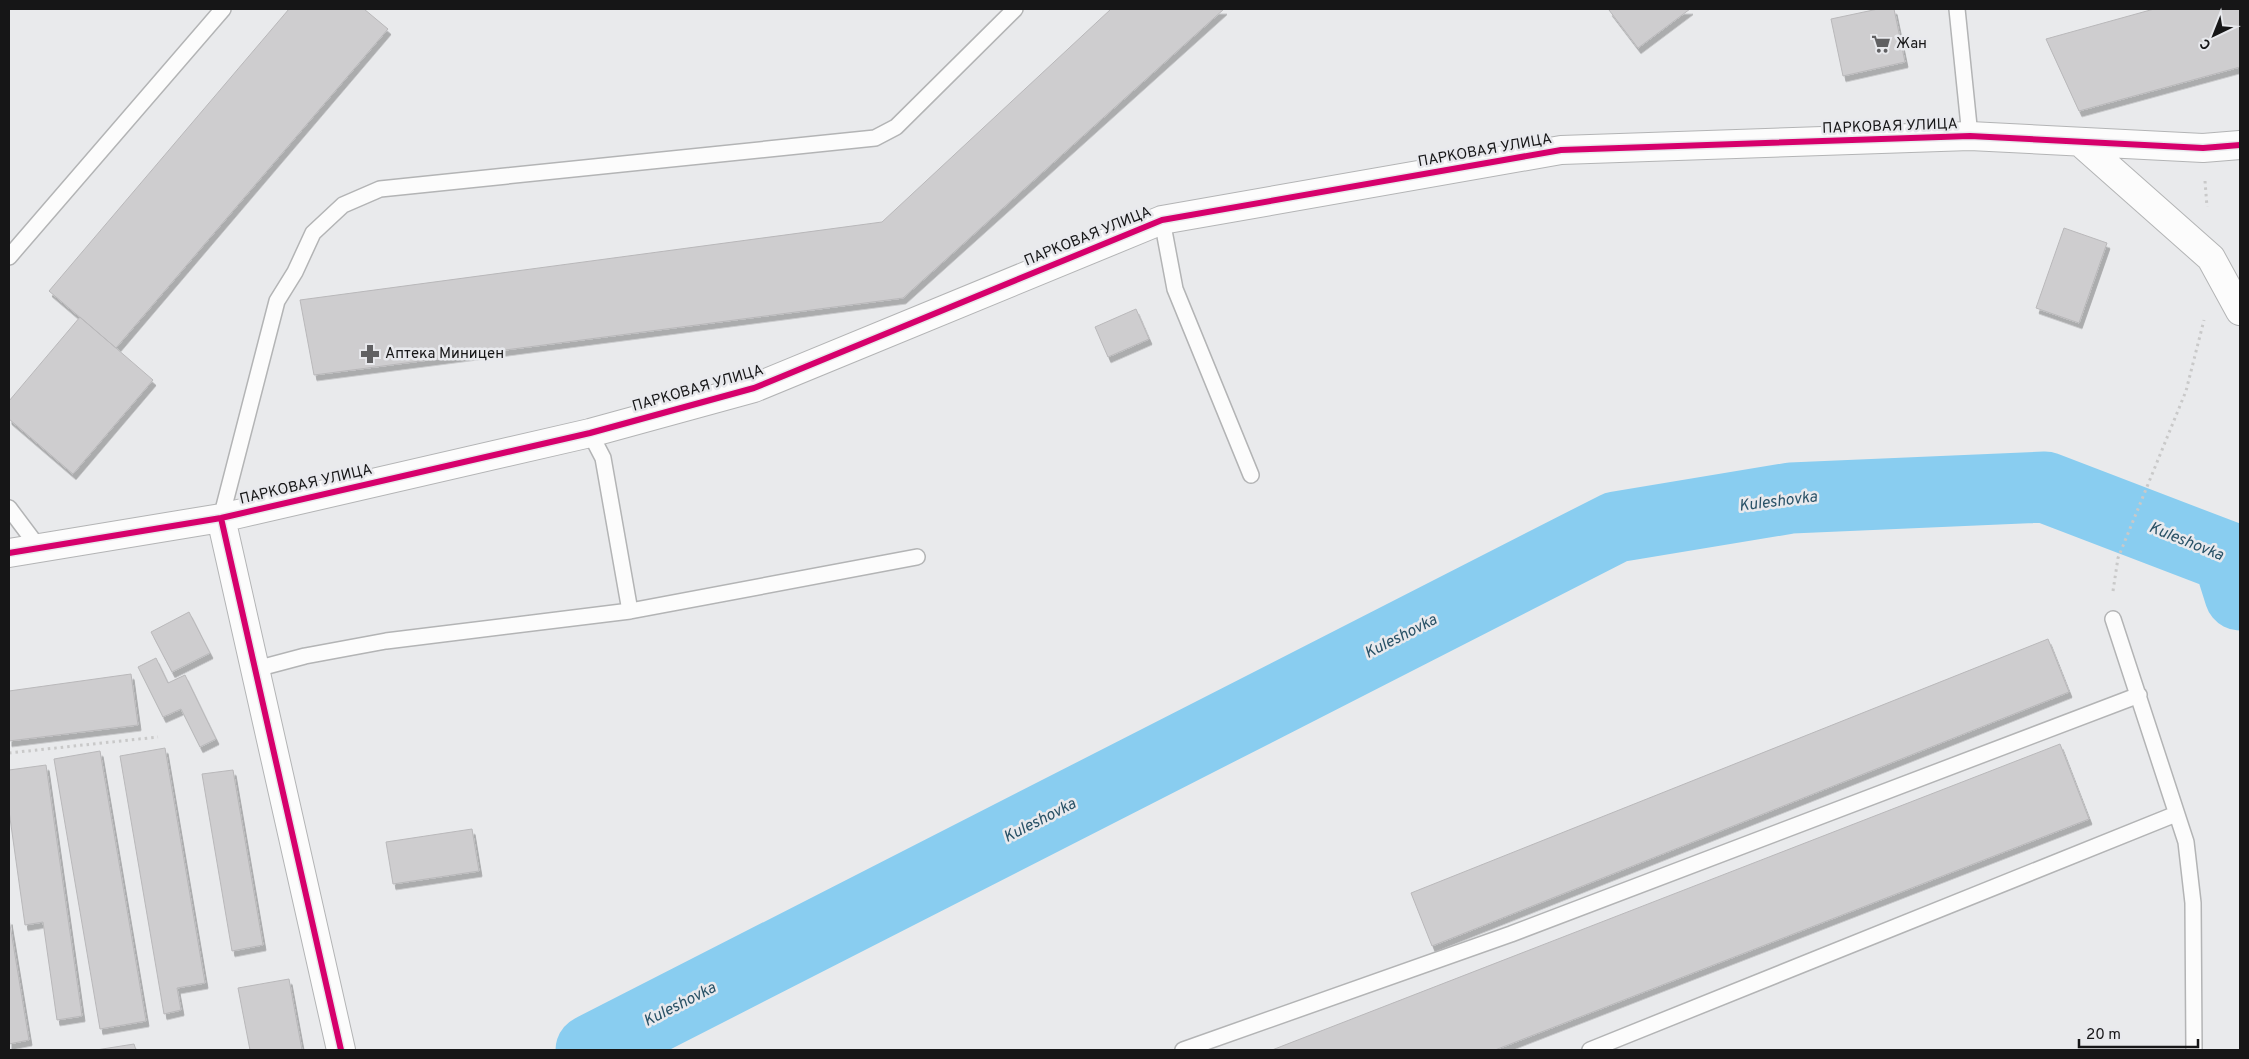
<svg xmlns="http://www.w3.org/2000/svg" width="2249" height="1059" font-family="Overpass,sans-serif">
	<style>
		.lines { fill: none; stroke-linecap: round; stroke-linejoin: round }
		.river { stroke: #89cdf0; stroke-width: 71 }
		.building { fill: #cecdcf; stroke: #b9b8ba; filter: url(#shadow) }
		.lane-casing { stroke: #b3b4b5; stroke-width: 18 }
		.street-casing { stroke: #b3b4b5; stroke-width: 30 }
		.path { stroke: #c9c9c9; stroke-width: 3; stroke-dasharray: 2.5 4; stroke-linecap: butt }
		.lane { stroke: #fcfcfc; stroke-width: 15 }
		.street { stroke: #fcfcfc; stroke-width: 28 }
		.cycleway-casing { stroke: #e8e9ed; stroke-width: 9 }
		.cycleway { stroke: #d6006c; stroke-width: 6 }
		.labels { text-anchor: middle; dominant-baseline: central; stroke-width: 5; stroke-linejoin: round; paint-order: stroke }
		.poi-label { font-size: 15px; fill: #161617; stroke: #e8e9ed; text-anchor: start }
		.street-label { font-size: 15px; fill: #161617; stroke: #e8e9ed }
		.water-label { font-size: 16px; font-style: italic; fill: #285166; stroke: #e8e9ed }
	</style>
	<defs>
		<filter id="shadow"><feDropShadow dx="3" dy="5.5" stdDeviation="0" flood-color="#0004"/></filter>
	</defs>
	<rect width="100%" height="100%" fill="#e9eaec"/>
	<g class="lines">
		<path class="river" d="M 591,1050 L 1616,527 L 1791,498 L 2045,487 L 2228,557 L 2240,595"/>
	</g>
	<path class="building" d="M 289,9 L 364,9 L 388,29 L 116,348 L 49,291 Z
		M 1111,9 L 1224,9 L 903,298 L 314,375 L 300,300 L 882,222 Z
		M 1611,9 L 1690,9 L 1638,48 L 1609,10 Z
		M 1878,9 L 1894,9 L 1905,62 L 1843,76 L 1831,19 Z
		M 2154,9 L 2240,9 L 2240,67 L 2079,111 L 2046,39 Z
		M 2064,228 L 2107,243 L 2079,323 L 2036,308 Z
		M 1136,309 L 1149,339 L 1108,357 L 1095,327 Z
		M 80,317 L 153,380 L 73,474 L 9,419 L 9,401 Z
		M 189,612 L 210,653 L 172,672 L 151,632 Z
		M 2048,639 L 2069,692 L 1432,946 L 1411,893 Z
		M 156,658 L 168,683 L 185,675 L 216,739 L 200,747 L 181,709 L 163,717 L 138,667 Z
		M 131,674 L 138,725 L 9,741 L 9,691 Z
		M 2060,744 L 2089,819 L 1495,1050 L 1272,1050 Z
		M 165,748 L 205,983 L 177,988 L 181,1010 L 164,1014 L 120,756 Z
		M 100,751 L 146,1021 L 100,1029 L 54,759 Z
		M 46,765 L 82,1016 L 57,1020 L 43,922 L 25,925 L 9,811 L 9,770 Z
		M 233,770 L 263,945 L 232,951 L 202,774 Z
		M 472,829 L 479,871 L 393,884 L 386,842 Z
		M 9,919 L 29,1040 L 9,1044 Z
		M 289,979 L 302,1050 L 250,1050 L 238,988 Z
		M 134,1044 L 136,1050 L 96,1050 Z"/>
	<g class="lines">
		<g class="lane-casing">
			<path id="lane" d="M 1957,9 L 1970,136
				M 1162,220 L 1175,289 L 1251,475
				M 9,257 L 223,9
				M 590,433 L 603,458 L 630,611
				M 9,508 L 39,548
				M 221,518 L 277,301 L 295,272 L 313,233 L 343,205 L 380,189 L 875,138 L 896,127 L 1015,9
				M 2113,619 L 2186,842 L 2193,903 L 2194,1050
				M 256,669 L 305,656 L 386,641 L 630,611 L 917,557
				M 1183,1050 L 1511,934 L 2139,695
				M 1590,1050 L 2176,814"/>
		</g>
		<g class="street-casing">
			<path id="street" d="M 2080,142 L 2211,258 L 2240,311
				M 221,518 L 341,1050
				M 9,553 L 221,518 L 590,433 L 754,388 L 1162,220 L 1561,150 L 1970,136 L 2203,148 L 2240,145"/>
		</g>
		<path class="path" d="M 2205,181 L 2207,207
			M 2113,591 L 2118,558 L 2186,391 L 2204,320
			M 9,753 L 158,737"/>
		<use href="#lane" class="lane"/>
		<use href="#street" class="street"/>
		<g class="cycleway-casing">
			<path id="cycleway" d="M 221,518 L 341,1050
				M 9,553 L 221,518 L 590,433 L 754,388 L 1162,220 L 1561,150 L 1970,136 L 2203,148 L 2240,145"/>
		</g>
		<use href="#cycleway" class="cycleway"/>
	</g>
	<defs>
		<g id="supermarket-bare" transform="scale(1.5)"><path d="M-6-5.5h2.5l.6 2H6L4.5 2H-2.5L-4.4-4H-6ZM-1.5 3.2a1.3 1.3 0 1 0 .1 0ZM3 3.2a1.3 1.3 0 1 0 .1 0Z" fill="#606062" stroke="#e8e9ed" stroke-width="2.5" paint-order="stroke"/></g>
		<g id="pharmacy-bare" transform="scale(1.5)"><path d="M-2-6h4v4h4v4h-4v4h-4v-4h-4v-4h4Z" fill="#606062" stroke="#e8e9ed" stroke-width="2.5" paint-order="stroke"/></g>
	</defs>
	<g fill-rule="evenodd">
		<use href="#supermarket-bare" x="1881" y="44"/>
		<use href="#pharmacy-bare" x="370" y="354"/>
	</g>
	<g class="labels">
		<g class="poi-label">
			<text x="1896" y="44">Жан</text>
			<text x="385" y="354">Аптека Миницен</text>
		</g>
		<g class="street-label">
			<text transform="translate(1890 127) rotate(-2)">ПАРКОВАЯ УЛИЦА</text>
			<text transform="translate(1485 151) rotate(-10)">ПАРКОВАЯ УЛИЦА</text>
			<text transform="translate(1088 237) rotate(-22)">ПАРКОВАЯ УЛИЦА</text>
			<text transform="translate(698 389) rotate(-16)">ПАРКОВАЯ УЛИЦА</text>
			<text transform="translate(306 485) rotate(-13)">ПАРКОВАЯ УЛИЦА</text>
		</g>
		<g class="water-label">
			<text transform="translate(1778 502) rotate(-7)">Kuleshovka</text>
			<text transform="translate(2186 542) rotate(22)">Kuleshovka</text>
			<text transform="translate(1401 637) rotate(-27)">Kuleshovka</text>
			<text transform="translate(1040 821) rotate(-27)">Kuleshovka</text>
			<text transform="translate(680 1005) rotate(-27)">Kuleshovka</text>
		</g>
	</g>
	<rect width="2249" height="1059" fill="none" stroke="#161617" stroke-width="20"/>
	<g transform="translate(2214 35) rotate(223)" stroke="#e8e9ed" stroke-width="4" paint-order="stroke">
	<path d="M0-4L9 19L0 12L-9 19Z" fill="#161617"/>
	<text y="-8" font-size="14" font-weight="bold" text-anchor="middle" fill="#161617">С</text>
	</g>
	<path d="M2079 1039v8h119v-8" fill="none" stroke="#161617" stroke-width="2.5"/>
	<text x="2086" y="1039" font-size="15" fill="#161617" stroke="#e8e9ed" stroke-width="4" paint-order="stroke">20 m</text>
</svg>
